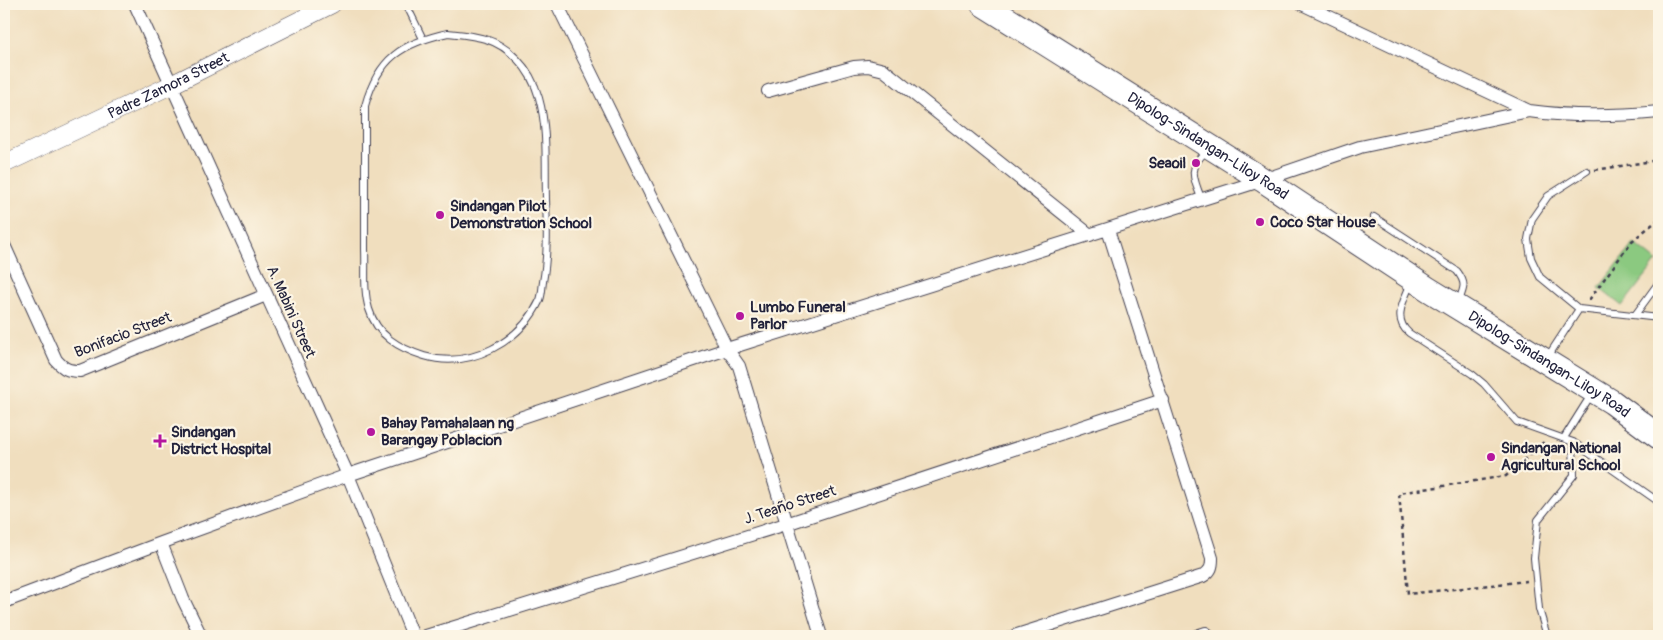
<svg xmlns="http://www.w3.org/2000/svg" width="1663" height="640" font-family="Pangolin,sans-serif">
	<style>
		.green { fill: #8bc980; stroke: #56765e }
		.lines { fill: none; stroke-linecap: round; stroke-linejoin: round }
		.lane-casing { stroke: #413e4f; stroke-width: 8 }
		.street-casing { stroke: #413e4f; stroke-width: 14 }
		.secondary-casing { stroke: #413e4f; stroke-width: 19 }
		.highway-casing { stroke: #413e4f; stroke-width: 26 }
		.path { stroke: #413e4f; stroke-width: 2.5; stroke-dasharray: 4 4; stroke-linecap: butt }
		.lane { stroke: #fff; stroke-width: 6 }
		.street { stroke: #fff; stroke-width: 12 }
		.secondary { stroke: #fff; stroke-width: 18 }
		.highway { stroke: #fff; stroke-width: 24 }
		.poi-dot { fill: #b5179e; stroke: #fcf5e5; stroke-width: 2 }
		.labels { text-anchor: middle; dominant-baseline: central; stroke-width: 4.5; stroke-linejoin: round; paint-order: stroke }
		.street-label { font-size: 15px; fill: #22223b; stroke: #fcf5e5 }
		.poi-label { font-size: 15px; font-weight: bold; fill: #22223b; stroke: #fcf5e5; text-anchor: start }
	</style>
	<rect width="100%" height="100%" fill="#fcf5e5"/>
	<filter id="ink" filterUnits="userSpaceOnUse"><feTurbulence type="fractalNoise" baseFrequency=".02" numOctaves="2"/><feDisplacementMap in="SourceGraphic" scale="10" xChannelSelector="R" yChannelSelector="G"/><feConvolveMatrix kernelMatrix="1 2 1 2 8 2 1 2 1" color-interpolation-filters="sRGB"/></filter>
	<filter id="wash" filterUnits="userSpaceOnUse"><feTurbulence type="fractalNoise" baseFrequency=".0096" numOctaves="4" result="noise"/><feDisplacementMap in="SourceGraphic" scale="20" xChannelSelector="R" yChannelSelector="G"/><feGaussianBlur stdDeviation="1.12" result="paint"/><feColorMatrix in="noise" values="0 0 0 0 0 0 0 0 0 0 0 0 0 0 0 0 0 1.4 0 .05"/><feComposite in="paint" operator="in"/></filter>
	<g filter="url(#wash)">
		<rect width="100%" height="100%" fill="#f0debe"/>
		<path class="green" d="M 1634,243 L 1657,261 L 1622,306 L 1599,288 Z"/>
	</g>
	<g filter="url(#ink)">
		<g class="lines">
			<g class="lane-casing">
				<path id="lane" d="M 406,4 L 423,39
					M 448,33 C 476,36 496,37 517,59 C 527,69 535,84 539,98 C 548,130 545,166 546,199 C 547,227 548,254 543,282 C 542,288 542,295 540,300 C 520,342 470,370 424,356 C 399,348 377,336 369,309 C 363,290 366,269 365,249 C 365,201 365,154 365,106 C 378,58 402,43 448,33 Z
					M 1587,171 L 1548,196 L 1532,219 L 1528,239 L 1531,258 L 1540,277 L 1579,309 L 1659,318
					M 1202,200 C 1193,178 1187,166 1208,150
					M 1374,217 L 1457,271 C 1467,284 1464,288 1458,303
					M 1411,283 C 1404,300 1392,319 1409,333 L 1472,374 L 1484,384 L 1517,422 L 1573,442 L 1659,502
					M 1635,315 L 1659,282
					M 1547,358 L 1579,309
					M 1564,438 L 1591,395
					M 1547,636 L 1539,609 L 1534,558 L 1538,520 L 1574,475 L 1573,442"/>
			</g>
			<g class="street-casing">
				<path id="street" d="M 135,4 L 348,475 L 413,636
					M 557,4 L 727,349 L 739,366 L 821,636
					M 1302,4 L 1529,111 C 1571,117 1616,116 1659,112
					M 768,91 L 854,67 L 868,66 L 884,70 L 1090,235
					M 4,245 L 56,360 C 64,369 68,371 80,371 L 266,295
					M 161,543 L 183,599 L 201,636
					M 4,602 L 161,543 L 348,475 L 727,349 L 1263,180 L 1360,147 L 1529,111
					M 426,636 L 786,524 L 1163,400
					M 1014,636 L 1203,576 C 1211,571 1212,567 1212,558 L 1108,230
					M 1197,636 L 1206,633"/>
			</g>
			<g class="secondary-casing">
				<g id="secondary">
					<path id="s1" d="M 4,164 L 171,85 L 332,4"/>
				</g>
			</g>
			<g class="highway-casing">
				<g id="highway">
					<path id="s2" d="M 983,4 L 1263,180 L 1428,289 L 1612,402 L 1659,437"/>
				</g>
			</g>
			<path class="path" d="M 1595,170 L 1659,160
				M 1589,300 L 1632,241 L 1659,219
				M 1527,581 L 1408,594 L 1399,493 L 1506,476 L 1545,441"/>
			<use href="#lane" class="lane"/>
			<use href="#street" class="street"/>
			<use href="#secondary" class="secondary"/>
			<use href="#highway" class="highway"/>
		</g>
	</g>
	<g class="poi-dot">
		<circle cx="1196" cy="163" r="5"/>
		<circle cx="440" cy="215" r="5"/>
		<circle cx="1260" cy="222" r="5"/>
		<circle cx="740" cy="316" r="5"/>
		<circle cx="371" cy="432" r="5"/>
		<path d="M157.5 433.5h5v5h5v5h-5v5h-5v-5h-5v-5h5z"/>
		<circle cx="1491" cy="457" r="5"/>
	</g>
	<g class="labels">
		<g class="street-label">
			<text stroke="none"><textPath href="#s1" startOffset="182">Padre Zamora Street</textPath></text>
			<text stroke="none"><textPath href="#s2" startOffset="266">Dipolog-Sindangan-Liloy Road</textPath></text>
			<text transform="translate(291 312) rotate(66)">A. Mabini Street</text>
			<text transform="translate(123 335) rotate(-21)">Bonifacio Street</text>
			<text stroke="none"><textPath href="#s2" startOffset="671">Dipolog-Sindangan-Liloy Road</textPath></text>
			<text transform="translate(790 505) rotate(-18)">J. Teaño Street</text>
		</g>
		<g class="poi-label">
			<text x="1186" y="163" text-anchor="end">Seaoil</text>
			<text x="450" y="206">Sindangan Pilot<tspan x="450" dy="17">Demonstration School</tspan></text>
			<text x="1270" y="222">Coco Star House</text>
			<text x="750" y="307">Lumbo Funeral<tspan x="750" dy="17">Parlor</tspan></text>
			<text x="381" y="423">Bahay Pamahalaan ng<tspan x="381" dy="17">Barangay Poblacion</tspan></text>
			<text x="171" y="432">Sindangan<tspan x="171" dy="17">District Hospital</tspan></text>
			<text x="1501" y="448">Sindangan National<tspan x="1501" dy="17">Agricultural School</tspan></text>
		</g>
	</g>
	<rect width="1663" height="640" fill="none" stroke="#fcf5e5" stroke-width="20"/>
</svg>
